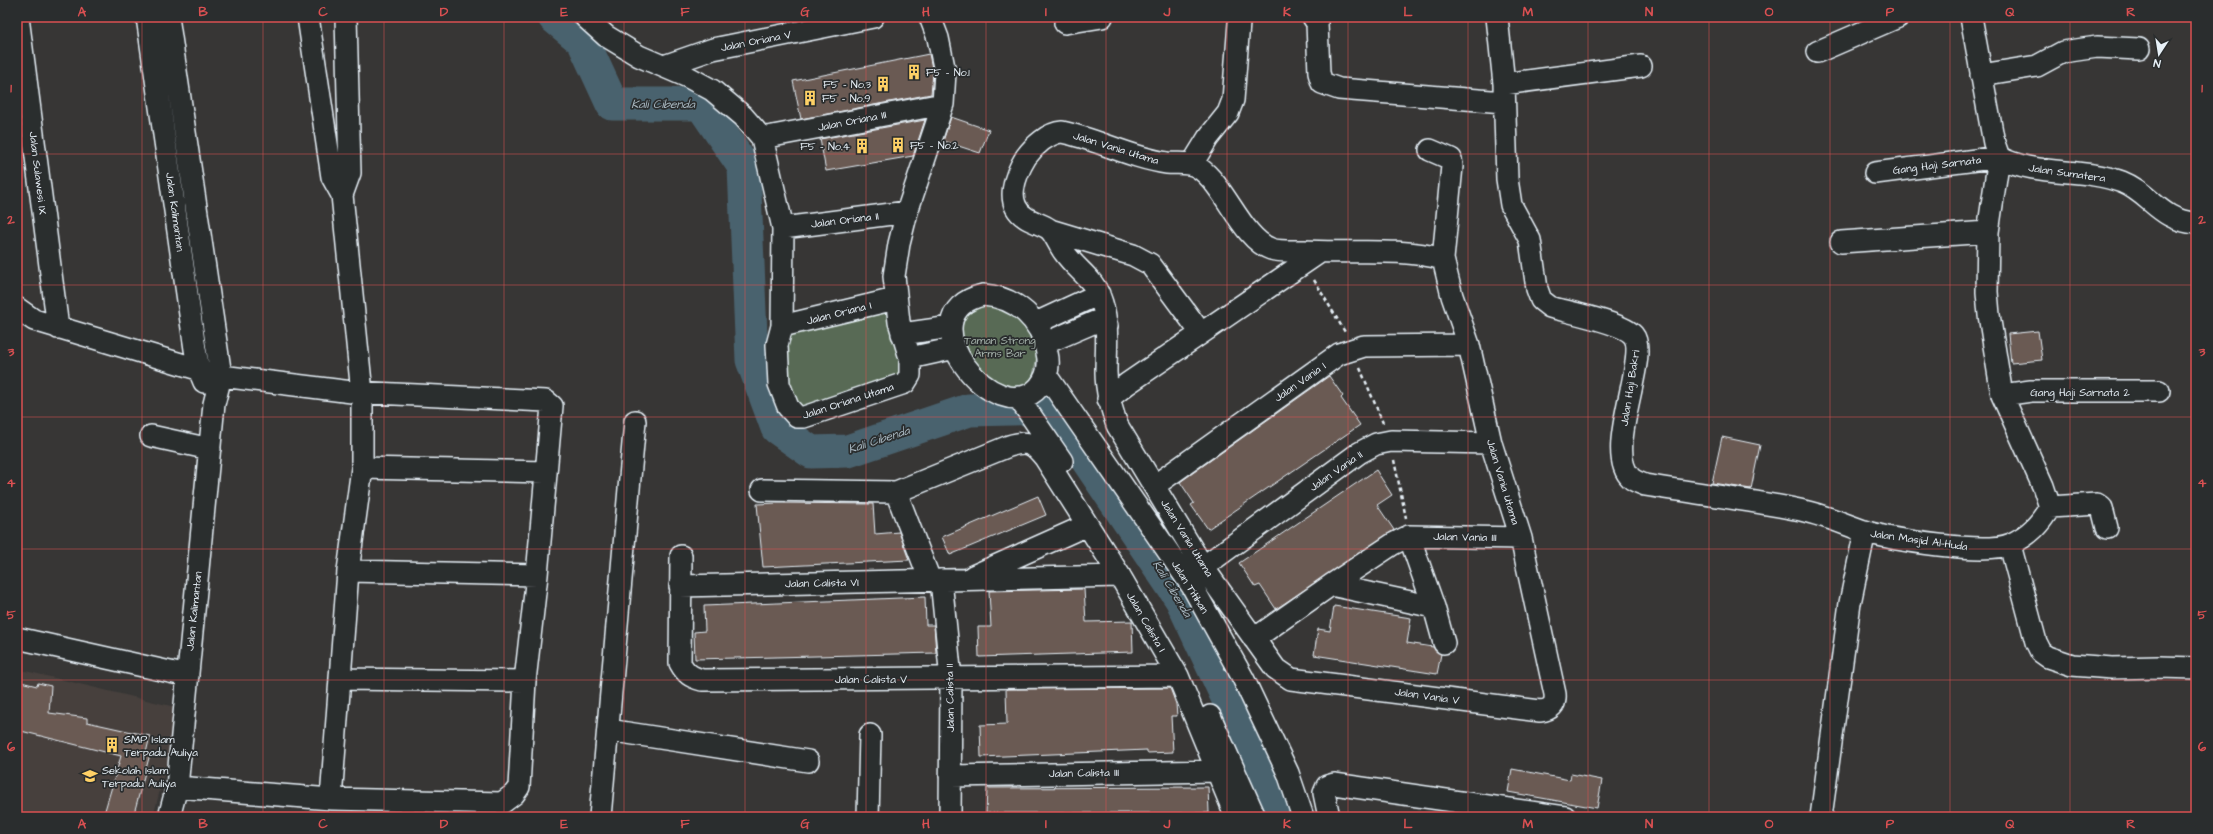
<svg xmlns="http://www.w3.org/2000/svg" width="2213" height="834" font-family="'Architects Daughter',sans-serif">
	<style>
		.built { fill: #47413e }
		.green { fill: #596b54; stroke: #a0aea6 }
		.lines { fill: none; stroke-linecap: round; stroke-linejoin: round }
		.river { stroke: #4a626e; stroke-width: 33 }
		.building { fill: #6b5a53; stroke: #e8f1f8 }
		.minor-casing { stroke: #e8f1f8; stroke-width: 24 }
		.path { stroke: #e8f1f8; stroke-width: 2.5; stroke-dasharray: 4 3; stroke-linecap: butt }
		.minor { stroke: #2a2d2e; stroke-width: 21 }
		.grid { fill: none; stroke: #da5052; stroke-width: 1; stroke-opacity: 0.55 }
		.labels { text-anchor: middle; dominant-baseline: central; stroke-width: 3.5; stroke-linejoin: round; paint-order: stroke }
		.street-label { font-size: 11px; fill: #e8f1f8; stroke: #2a2d2e }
		.poi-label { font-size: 11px; fill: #e8f1f8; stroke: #2a2d2e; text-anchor: start }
		.park-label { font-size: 11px; fill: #a8b5ae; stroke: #2a2d2e }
		.water-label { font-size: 12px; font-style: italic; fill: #a9b8c1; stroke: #2a2d2e }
		.neatline { fill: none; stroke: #da5052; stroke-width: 1.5 }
		.grid-label { font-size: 13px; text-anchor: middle; font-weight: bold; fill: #da5052 }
	</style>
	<rect width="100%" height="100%" fill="#373635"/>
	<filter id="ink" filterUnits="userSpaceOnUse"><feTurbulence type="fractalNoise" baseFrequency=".025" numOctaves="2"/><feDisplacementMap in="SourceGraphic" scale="8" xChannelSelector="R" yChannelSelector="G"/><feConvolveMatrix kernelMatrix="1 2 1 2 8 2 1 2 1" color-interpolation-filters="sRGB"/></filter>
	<g filter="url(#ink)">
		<path class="built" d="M 17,669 L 175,707 L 174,736 L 153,817 L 17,817 Z"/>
		<path class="green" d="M 995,296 L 1042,333 L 1029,394 L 1000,394 L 955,348 L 964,302 Z
			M 893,303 L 906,373 L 798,414 L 782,383 L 785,329 Z"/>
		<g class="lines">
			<path class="river" d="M 554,17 L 583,41 L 612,104 L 701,104 L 744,167 L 752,360 L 777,428 L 811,452 L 848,451 L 969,410 L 1052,408 L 1181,599 L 1283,817"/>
		</g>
		<path class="building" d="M 929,54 L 933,73 L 931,94 L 801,119 L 793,81 Z
			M 951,117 L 989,130 L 980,153 L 943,141 Z
			M 925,120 L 913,156 L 826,171 L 820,139 Z
			M 2038,331 L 2042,360 L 2011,363 L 2008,334 Z
			M 1329,376 L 1343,396 L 1341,398 L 1360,425 L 1208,529 L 1191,505 L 1194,503 L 1180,482 Z
			M 1722,437 L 1760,445 L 1751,489 L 1712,483 Z
			M 1376,470 L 1392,495 L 1377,505 L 1394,530 L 1276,609 L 1260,585 L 1255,587 L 1239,563 Z
			M 1038,496 L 1046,515 L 950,555 L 942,537 Z
			M 777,503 L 873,504 L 875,534 L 899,532 L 909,560 L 763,567 L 757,504 Z
			M 1084,589 L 1086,622 L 1132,621 L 1133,652 L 979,657 L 978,627 L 991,627 L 989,591 Z
			M 925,597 L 926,625 L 934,625 L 936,653 L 695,659 L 694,632 L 705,631 L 704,606 Z
			M 1334,606 L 1411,618 L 1407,643 L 1433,647 L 1441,654 L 1437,674 L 1314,655 L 1318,629 L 1330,631 Z
			M 17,681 L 37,686 L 38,683 L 51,686 L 49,713 L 87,718 L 87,722 L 150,736 L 146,753 L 150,754 L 133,817 L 103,817 L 121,756 L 17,730 Z
			M 1170,688 L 1176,704 L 1177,716 L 1171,716 L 1173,752 L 1147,753 L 1147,750 L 981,757 L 980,725 L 1007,724 L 1006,689 Z
			M 1512,769 L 1570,780 L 1571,774 L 1602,780 L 1597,808 L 1508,792 Z
			M 1208,787 L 1209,813 L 986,813 L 987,788 Z"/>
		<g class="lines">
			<g class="minor-casing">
				<path id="minor" d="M 18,17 L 58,328
					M 147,17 L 195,349 L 199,370 L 204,382
					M 168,17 L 221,376 L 214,404 L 177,787 L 169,817
					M 308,17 L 332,177 L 342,195
					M 585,17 L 606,36 L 639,56 L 688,77 L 712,90 L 743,116 L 762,138 L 783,228 L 782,326 L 777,345 L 779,384 L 788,407 L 797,417 L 804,417 L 905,383 L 910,375 L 910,358 L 899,322 L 894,276 L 899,244 L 907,212 L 943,104 L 945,72 L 938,38 L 930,17
					M 1313,17 L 1317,23 L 1319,73 L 1322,83 L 1339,89 L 1504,102
					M 1497,17 L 1504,84 L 1507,179 L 1511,205 L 1530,240 L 1537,289 L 1541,300 L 1550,307 C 1568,312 1623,323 1633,335 C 1651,356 1602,451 1631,478 C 1634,481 1640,483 1645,485 C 1694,493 1745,499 1795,509 C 1819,513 1841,523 1864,531 C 1892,540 1986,555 2011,544 C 2030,535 2040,524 2050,507 L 2043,486 L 2002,395 L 1989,315 L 1987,292 L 1988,232 L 1999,157 L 1875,173
					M 1971,17 L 1994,143 L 1999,157 C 2037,177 2082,167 2122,182 C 2150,193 2160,221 2196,223
					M 1065,23 L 1102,17
					M 1817,52 L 1898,17
					M 664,66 L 713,49 L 873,17
					M 1981,75 L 2037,66 L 2063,52 L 2097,47 L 2139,49
					M 1504,84 L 1641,66
					M 1062,132 C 1097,139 1131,158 1167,163 C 1177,164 1190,161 1199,168 C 1225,185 1242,239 1271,249 C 1280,252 1294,251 1304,251 C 1350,254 1398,247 1443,259 L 1452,296 L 1469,345 L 1491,443 L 1521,538 L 1555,694 C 1556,705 1551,710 1540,711 L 1291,679 L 1275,668 L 1203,567 L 1117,425 C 1111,407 1106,391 1106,372 C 1106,348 1109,326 1102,303 C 1094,277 1078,272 1064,252 C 1059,246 1055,234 1049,229 C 1042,224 1032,222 1025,217 C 1004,203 1015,175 1026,157 C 1034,146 1048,133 1062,132 Z
					M 762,138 L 943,104
					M 1430,150 L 1451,159 L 1452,166 L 1443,259
					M 1192,164 L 1208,138 L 1228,113 L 1233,100 L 1239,23
					M 783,228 L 907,212
					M 1050,230 L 1133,255 L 1150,264 L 1201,333
					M 1841,242 L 1988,232
					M 983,295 C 1016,297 1042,320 1047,353 C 1050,365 1047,377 1039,387 C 998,434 901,314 983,295 Z
					M 17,308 L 34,320 L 221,376 L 352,392 L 546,401 L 552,406 L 537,575 L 525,681 L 519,787 L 514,794 L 502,803 L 331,799 L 177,787
					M 1036,323 L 1099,294
					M 782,326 L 895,299
					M 902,334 L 951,327
					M 1046,343 L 1095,322 L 1107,326
					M 910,358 L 955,348
					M 1046,375 L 1192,586 L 1243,678 L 1288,773 L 1303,817
					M 2002,395 L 2031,391 L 2159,391
					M 1018,397 L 1062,461
					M 1108,399 L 1127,384 L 1320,252
					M 151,436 L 210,449
					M 362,468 L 545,472
					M 1154,486 L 1339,354 L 1364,346 L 1469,345
					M 762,490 L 896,492 L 1009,446 C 1028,440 1033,443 1045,458 L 1120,576 L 1178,676 L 1236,817
					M 896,492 L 930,580
					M 2050,507 L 2097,504 L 2102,508 L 2107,528
					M 1409,536 L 1434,607 L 1444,643
					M 2010,545 L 2036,642 L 2041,652 L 2048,657 L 2072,665 L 2112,668 L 2159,667 L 2196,668
					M 681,556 L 680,663 C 686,674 691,677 702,680 L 1178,676
					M 1203,567 L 1359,453 L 1376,444 L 1391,441 L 1491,443
					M 348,571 L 537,575
					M 973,576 L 1087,525
					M 941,580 L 951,679 L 950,817
					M 1331,585 L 1434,607
					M 680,586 L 1120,576
					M 17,638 L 188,676
					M 1254,639 L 1331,585 L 1393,544 L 1409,536 L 1521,538
					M 340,679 L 525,681
					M 1210,716 L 1255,817
					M 608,730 L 808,761
					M 950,776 L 1218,771
					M 331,799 L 348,571 L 362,468 L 362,393 L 342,195 L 350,173 L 346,17
					M 600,817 L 635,421
					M 868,817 L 870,735
					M 1329,817 L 1324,793 L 1327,786 L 1334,784 L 1565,817
					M 1821,817 L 1850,603 L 1865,531"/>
			</g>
			<path class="path" d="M 1314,280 L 1345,332
				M 1360,368 L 1383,423
				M 1394,460 L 1406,518"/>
			<use href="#minor" class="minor"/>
		</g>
	</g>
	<path class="grid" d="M 142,17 L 142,817M 263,17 L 263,817M 384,17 L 384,817M 504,17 L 504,817M 624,17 L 624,817M 745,17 L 745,817M 866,17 L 866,817M 986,17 L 986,817M 1106,17 L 1106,817M 1227,17 L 1227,817M 1348,17 L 1348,817M 1468,17 L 1468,817M 1588,17 L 1588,817M 1709,17 L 1709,817M 1830,17 L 1830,817M 1950,17 L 1950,817M 2070,17 L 2070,817M 17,154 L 2196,154M 17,285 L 2196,285M 17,417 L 2196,417M 17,549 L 2196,549M 17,680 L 2196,680"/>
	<defs>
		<g id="building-bare" transform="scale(1.2)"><path d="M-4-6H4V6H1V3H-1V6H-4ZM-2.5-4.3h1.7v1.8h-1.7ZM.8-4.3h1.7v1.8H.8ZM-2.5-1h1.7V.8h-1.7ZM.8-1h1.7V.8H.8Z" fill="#ffd166" stroke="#2a2d2e" stroke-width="2.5" paint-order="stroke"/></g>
		<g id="school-bare" transform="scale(1.2)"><path d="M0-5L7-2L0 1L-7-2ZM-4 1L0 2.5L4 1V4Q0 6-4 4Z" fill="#ffd166" stroke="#2a2d2e" stroke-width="2.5" paint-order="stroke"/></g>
	</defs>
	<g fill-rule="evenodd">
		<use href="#building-bare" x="914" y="72"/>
		<use href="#building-bare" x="883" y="84"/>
		<use href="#building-bare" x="810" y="98"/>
		<use href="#building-bare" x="898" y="145"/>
		<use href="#building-bare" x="862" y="146"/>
		<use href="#building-bare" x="112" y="745"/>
		<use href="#school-bare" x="90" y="776"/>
	</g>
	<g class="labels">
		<g class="street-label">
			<text transform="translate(756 41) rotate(-11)">Jalan Oriana V</text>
			<text transform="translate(852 121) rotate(-11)">Jalan Oriana III</text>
			<text transform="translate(1116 148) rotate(17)">Jalan Vania Utama</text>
			<text transform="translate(1937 165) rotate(-7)">Gang Haji Sarnata</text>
			<text transform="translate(38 173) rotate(83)">Jalan Sulawesi IX</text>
			<text transform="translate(2067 173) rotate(8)">Jalan Sumatera</text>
			<text transform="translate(175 212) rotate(82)">Jalan Kalimantan</text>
			<text transform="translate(845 220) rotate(-7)">Jalan Oriana II</text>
			<text transform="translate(839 313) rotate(-14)">Jalan Oriana I</text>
			<text transform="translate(1300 382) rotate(-35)">Jalan Vania I</text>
			<text transform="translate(1630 388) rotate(-81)">Jalan Haji Bakri</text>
			<text x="2080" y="392">Gang Haji Sarnata 2</text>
			<text transform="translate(848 401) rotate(-18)">Jalan Oriana Utama</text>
			<text transform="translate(1336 471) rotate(-35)">Jalan Vania II</text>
			<text transform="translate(1503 482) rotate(73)">Jalan Vania Utama</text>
			<text transform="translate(1465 537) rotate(1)">Jalan Vania III</text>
			<text transform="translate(1187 538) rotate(58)">Jalan Vania Utama</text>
			<text transform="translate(1919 540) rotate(8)">Jalan Masjid Al-Huda</text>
			<text transform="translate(822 583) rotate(-1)">Jalan Calista VI</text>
			<text transform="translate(1190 587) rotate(58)">Jalan Titihan</text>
			<text transform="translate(194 611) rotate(-84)">Jalan Kalimantan</text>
			<text transform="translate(1146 622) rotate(60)">Jalan Calista I</text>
			<text x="871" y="679">Jalan Calista V</text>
			<text transform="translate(1427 696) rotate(8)">Jalan Vania V</text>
			<text transform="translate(950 698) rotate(-91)">Jalan Calista II</text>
			<text transform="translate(1084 773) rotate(-1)">Jalan Calista III</text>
		</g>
		<g class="poi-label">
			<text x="926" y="72">F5 - No.1</text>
			<text x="871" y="84" text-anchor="end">F5 - No.3</text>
			<text x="822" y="98">F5 - No.9</text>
			<text x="910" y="145">F5 - No.2</text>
			<text x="850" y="146" text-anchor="end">F5 - No.4</text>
			<text x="124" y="739">SMP Islam<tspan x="124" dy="13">Terpadu Auliya</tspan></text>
			<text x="102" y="770">Sekolah Islam<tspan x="102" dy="13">Terpadu Auliya</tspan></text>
		</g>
		<g class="park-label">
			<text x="1000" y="340">Taman Strong<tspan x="1000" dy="13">Arms Bar</tspan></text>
		</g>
		<g class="water-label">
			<text x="663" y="104">Kali Cibenda</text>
			<text transform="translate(879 440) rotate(-18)">Kali Cibenda</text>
			<text transform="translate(1172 589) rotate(59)">Kali Cibenda</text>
		</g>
	</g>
	<rect width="2213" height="834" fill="none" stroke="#2a2d2e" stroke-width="44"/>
	<g transform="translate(2159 54) rotate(192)" stroke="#2a2d2e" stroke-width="3" paint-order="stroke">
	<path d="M0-3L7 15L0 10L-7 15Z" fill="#e8f1f8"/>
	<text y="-6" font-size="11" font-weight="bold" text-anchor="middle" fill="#e8f1f8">N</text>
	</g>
	<rect x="22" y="22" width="2169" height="790" class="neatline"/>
	<g class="grid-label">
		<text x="82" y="16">A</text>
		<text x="203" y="16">B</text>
		<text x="323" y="16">C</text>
		<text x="444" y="16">D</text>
		<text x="564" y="16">E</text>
		<text x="685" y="16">F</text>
		<text x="805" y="16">G</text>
		<text x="926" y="16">H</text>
		<text x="1046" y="16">I</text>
		<text x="1167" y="16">J</text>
		<text x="1287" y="16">K</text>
		<text x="1408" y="16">L</text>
		<text x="1528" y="16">M</text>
		<text x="1649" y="16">N</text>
		<text x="1769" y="16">O</text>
		<text x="1890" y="16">P</text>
		<text x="2010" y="16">Q</text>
		<text x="2131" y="16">R</text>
		<text x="11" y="92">1</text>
		<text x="2202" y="92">1</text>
		<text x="11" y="224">2</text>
		<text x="2202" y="224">2</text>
		<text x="11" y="356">3</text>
		<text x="2202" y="356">3</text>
		<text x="11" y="487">4</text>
		<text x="2202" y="487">4</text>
		<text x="11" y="619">5</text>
		<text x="2202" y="619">5</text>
		<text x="11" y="751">6</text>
		<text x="2202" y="751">6</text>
		<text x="82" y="828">A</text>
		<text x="203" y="828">B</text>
		<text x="323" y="828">C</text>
		<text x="444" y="828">D</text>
		<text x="564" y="828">E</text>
		<text x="685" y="828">F</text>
		<text x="805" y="828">G</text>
		<text x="926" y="828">H</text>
		<text x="1046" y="828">I</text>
		<text x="1167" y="828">J</text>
		<text x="1287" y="828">K</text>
		<text x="1408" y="828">L</text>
		<text x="1528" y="828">M</text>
		<text x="1649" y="828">N</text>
		<text x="1769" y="828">O</text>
		<text x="1890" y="828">P</text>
		<text x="2010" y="828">Q</text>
		<text x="2131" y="828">R</text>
	</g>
</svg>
